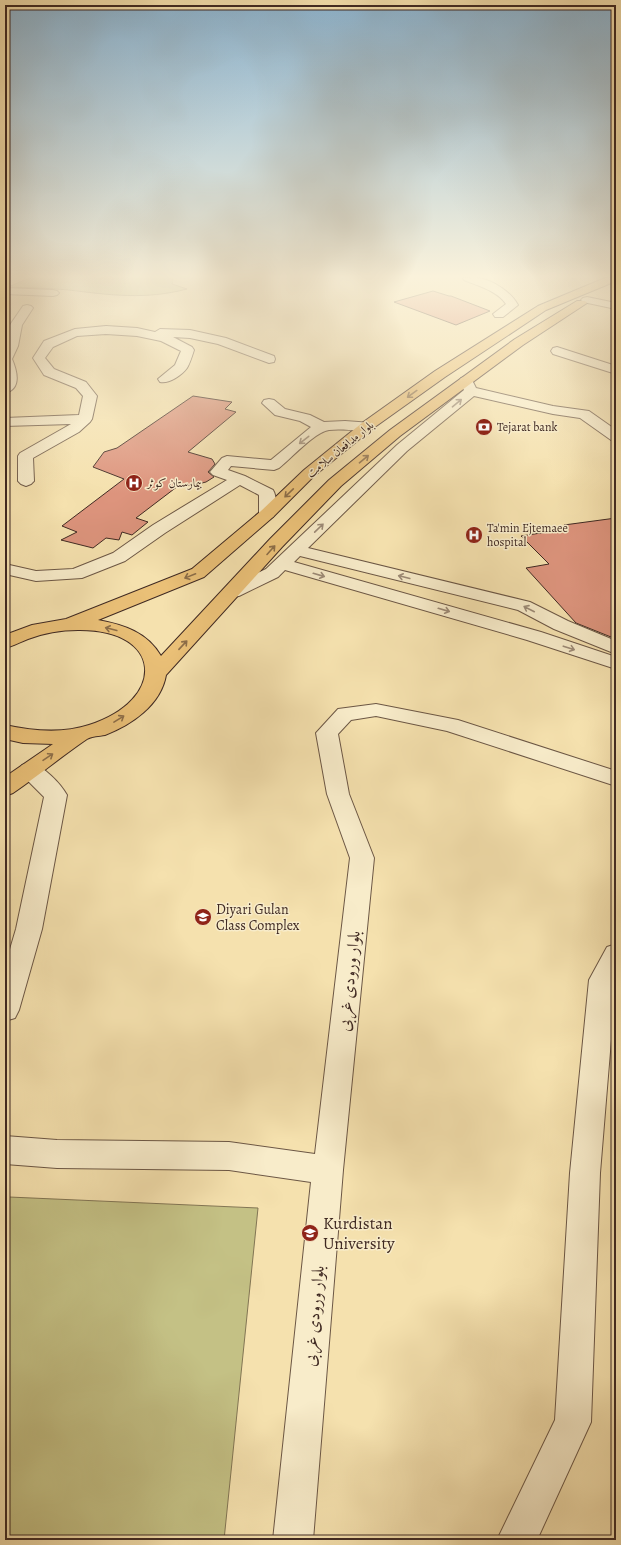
<svg xmlns="http://www.w3.org/2000/svg" width="621" height="1545" font-family="Alegreya,Amiri,serif">
	<style>
		.green { fill: #c4c185; stroke: #827554 }
		.building { fill: #dd947d; stroke: #3f2922 }
		.lines { fill: none; stroke-linecap: round; stroke-linejoin: round }
		.minor-casing { stroke: #6c5745; stroke-width: 2 }
		.major-casing { stroke: #3f2922; stroke-width: 2 }
		.minor { fill: #f8ecca; fill-rule: evenodd }
		.major { fill: #eac077; fill-rule: evenodd }
		.oneway { stroke: #8c6d48 }
		.oneway2 { stroke: #9c8a76 }
		.labels { text-anchor: middle; dominant-baseline: central; stroke-width: 3; stroke-linejoin: round; paint-order: stroke }
		.far-poi-label { font-size: 12px; fill: #3f2922; stroke: #f8ecca; text-anchor: start }
		.far-street-label { font-size: 12px; fill: #3f2922; stroke: #f8ecca }
		.poi-label { font-size: 14px; fill: #3f2922; stroke: #f8ecca; text-anchor: start }
		.near-street-label { font-size: 17px; fill: #3f2922; stroke: #f8ecca }
		.near-poi-label { font-size: 17px; fill: #3f2922; stroke: #f8ecca; text-anchor: start }
	</style>
	<rect width="100%" height="100%" fill="#f5e1ae"/>
	<filter id="stains"><feTurbulence type="fractalNoise" baseFrequency=".005" numOctaves="4"/><feColorMatrix values="0 0 0 0 .2 0 0 0 0 .09 0 0 0 0 .02 0 0 0 .5 -.17"/></filter>
	<radialGradient id="worn" r=".72"><stop offset=".6" stop-color="#630" stop-opacity="0"/><stop offset="1" stop-color="#630" stop-opacity=".3"/></radialGradient>
	<path class="green" d="M 30,278 L 173,278 L 172,284 L 187,289 C 145,300 110,295 69,290 C 48,288 28,288 8,287 Z
		M 9,1197 L 258,1208 L 224,1540 L 5,1540 L 5,1208 Z"/>
	<path class="building" d="M 433,291 L 449,296 L 451,296 L 490,311 L 456,325 L 394,302 Z
		M 193,396 L 232,402 L 225,409 L 236,412 L 188,452 L 212,459 L 215,464 L 208,472 L 214,477 L 206,482 L 194,485 L 178,486 L 136,518 L 148,522 L 132,535 L 122,532 L 119,540 L 106,538 L 93,548 L 61,540 L 77,532 L 62,526 L 124,479 L 93,467 L 104,452 L 117,448 Z
		M 616,518 L 616,639 L 576,623 L 526,568 L 549,564 L 521,536 L 567,529 L 564,525 Z"/>
	<g class="lines">
		<g class="minor-casing">
			<path id="minor" d="M 463,278 C 468,278 474,277 479,278 C 494,281 511,292 518,305 L 503,317 L 495,317 L 493,314 L 506,304 C 498,291 478,286 464,280 Z
				M 5,288 L 53,290 L 57,291 L 59,293 L 57,295 L 53,296 L 5,294 Z
				M 587,297 L 616,303 L 616,309 L 583,302 L 581,300 L 583,298 Z
				M 27,305 L 31,306 L 33,308 L 22,325 L 18,346 L 12,359 C 17,371 22,389 5,393 L 5,348 L 10,325 L 23,306 Z
				M 106,326 L 137,328 L 155,332 L 160,329 L 190,330 L 226,338 L 274,356 L 275,359 L 274,362 L 269,363 L 218,344 L 190,338 L 173,337 L 192,347 L 194,350 C 192,356 190,363 187,368 C 182,375 169,384 160,382 L 158,379 L 175,365 L 181,351 L 161,341 L 137,336 L 106,334 L 77,336 L 53,347 L 45,358 L 54,369 L 86,382 L 97,396 L 92,419 L 90,422 L 79,432 L 33,458 L 34,481 L 31,484 L 26,486 L 21,484 L 18,481 L 18,456 L 20,453 L 71,424 L 5,426 L 5,418 L 79,415 L 83,396 L 76,388 L 44,375 L 33,358 L 44,341 L 75,329 Z
				M 557,347 L 616,366 L 616,374 L 553,354 L 551,351 L 553,348 Z
				M 466,377 L 471,378 L 476,388 L 553,406 L 589,411 L 616,430 L 616,441 L 611,440 L 580,418 L 553,414 L 474,396 L 407,451 L 308,548 L 530,602 L 568,621 L 616,641 L 616,654 L 554,629 L 518,610 L 300,556 L 294,562 L 541,632 L 616,657 L 616,669 L 527,640 L 285,570 L 278,577 L 239,596 L 233,597 L 227,596 L 224,592 L 227,588 L 266,569 L 397,445 L 464,390 L 459,381 L 461,378 Z
				M 269,399 L 274,400 L 285,409 L 310,415 L 324,422 L 345,421 L 372,423 L 374,426 L 372,429 C 358,432 343,428 329,430 C 313,433 292,458 279,468 L 274,470 L 231,466 L 228,470 L 245,476 L 273,490 C 277,496 277,511 273,517 L 267,519 L 261,517 L 259,514 L 259,495 L 240,485 L 165,533 L 125,561 L 82,578 L 36,581 L 5,574 L 5,564 L 36,571 L 73,569 L 113,553 L 153,525 L 227,480 L 213,475 L 210,472 L 222,458 L 227,456 L 271,460 L 311,427 L 300,421 L 275,415 L 262,403 L 264,400 Z
				M 376,704 L 458,720 L 616,771 L 616,786 L 447,731 L 376,716 L 351,720 L 338,734 L 349,794 L 374,858 L 343,1170 L 313,1540 L 273,1540 L 311,1182 L 229,1170 L 57,1168 L 5,1164 L 5,1136 L 57,1140 L 229,1142 L 315,1154 L 350,858 L 327,794 L 316,733 L 338,709 Z
				M 30,763 C 44,766 60,783 67,795 L 42,929 L 19,1010 L 15,1018 L 5,1021 L 5,966 L 16,929 L 44,797 L 22,775 L 19,770 L 22,765 Z
				M 616,944 L 616,979 L 600,1173 L 591,1422 L 537,1540 L 497,1540 L 555,1420 L 570,1173 L 589,980 L 607,947 Z"/>
		</g>
		<g class="major-casing">
			<path id="major" d="M 605,278 L 616,278 L 616,281 L 546,310 L 445,377 L 372,429 L 314,476 L 273,517 L 204,577 L 98,620 C 124,625 147,632 161,656 L 270,539 L 329,480 L 390,430 L 515,339 L 577,301 L 585,301 L 587,303 L 523,345 L 400,436 L 341,486 L 282,547 L 166,675 C 161,705 131,725 105,735 C 100,736 92,736 87,739 C 62,756 38,776 13,793 L 5,796 L 5,777 L 53,744 L 23,743 L 5,739 L 5,725 C 32,731 62,734 89,725 C 167,700 164,629 78,630 C 61,630 44,633 28,639 C 20,642 13,646 5,648 L 5,635 L 32,625 L 66,619 L 192,569 L 261,511 L 304,470 L 362,423 L 435,371 L 538,306 Z"/>
		</g>
		<use href="#minor" class="minor"/>
		<use href="#major" class="major"/>
	</g>
	<defs><path id="oneway-shaft" d="M-6 0H5M1.5-3L5.5 0L1.5 3" fill="none" stroke-width="1.6" stroke-linecap="round" stroke-linejoin="round"/></defs>
	<g class="oneway">
		<use href="#oneway-shaft" transform="translate(412 394) rotate(144)"/>
		<use href="#oneway-shaft" transform="translate(364 459) rotate(-40)"/>
		<use href="#oneway-shaft" transform="translate(289 493) rotate(136)"/>
		<use href="#oneway-shaft" transform="translate(271 550) rotate(-48)"/>
		<use href="#oneway-shaft" transform="translate(190 576) rotate(158)"/>
		<use href="#oneway-shaft" transform="translate(111 629) rotate(-166)"/>
		<use href="#oneway-shaft" transform="translate(183 645) rotate(-47)"/>
		<use href="#oneway-shaft" transform="translate(119 719) rotate(-32)"/>
		<use href="#oneway-shaft" transform="translate(48 757) rotate(-34)"/>
	</g>
	<g class="oneway2">
		<use href="#oneway-shaft" transform="translate(457 403) rotate(-40)"/>
		<use href="#oneway-shaft" transform="translate(304 440) rotate(142)"/>
		<use href="#oneway-shaft" transform="translate(319 528) rotate(-44)"/>
		<use href="#oneway-shaft" transform="translate(319 575) rotate(16)"/>
		<use href="#oneway-shaft" transform="translate(404 577) rotate(-166)"/>
		<use href="#oneway-shaft" transform="translate(529 609) rotate(-153)"/>
		<use href="#oneway-shaft" transform="translate(444 610) rotate(16)"/>
		<use href="#oneway-shaft" transform="translate(569 648) rotate(18)"/>
	</g>
	<linearGradient id="sky" x2="0" y2="1"><stop stop-color="#8cb6d4"/><stop offset="0.56" stop-color="#faf2db"/><stop offset="1" stop-color="#faf2db" stop-opacity="0"/></linearGradient>
	<rect width="621" height="494" fill="url(#sky)"/>
	<defs>
		<g id="bank-disc" transform="scale(0.9)"><circle r="9.5" fill="#8f2418" stroke="#f8ecca"/><path d="M-6-4H6V4H-6ZM0-2.3a2.3 2.3 0 1 0 0 4.6a2.3 2.3 0 1 0 0-4.6Z" fill="#fff"/></g>
		<g id="hospital-disc" transform="scale(0.9)"><circle r="9.5" fill="#8f2418" stroke="#f8ecca"/><path d="M-5-5h3v3.5h4V-5h3V5h-3V1.5h-4V5h-3Z" fill="#fff"/></g>
		<g id="university-disc" transform="scale(0.9)"><circle r="9.5" fill="#8f2418" stroke="#f8ecca"/><path d="M0-5L7-2L0 1L-7-2ZM-4 1L0 2.5L4 1V4Q0 6-4 4Z" fill="#fff"/></g>
	</defs>
	<g fill-rule="evenodd">
		<use href="#bank-disc" x="484" y="427"/>
		<use href="#hospital-disc" x="134" y="483"/>
		<use href="#hospital-disc" x="474" y="535"/>
		<use href="#university-disc" x="203" y="917"/>
		<use href="#university-disc" x="310" y="1233"/>
	</g>
	<g class="labels">
		<g class="far-poi-label">
			<text x="497" y="427">Tejarat bank</text>
			<text x="147" y="483">بیمارستان کوثر</text>
			<text x="487" y="528">Ta'min Ejtemaee<tspan x="487" dy="14">hospital</tspan></text>
		</g>
		<g class="far-street-label">
			<text transform="translate(340 449) rotate(-39)">بلوار مدافعان سلامت</text>
		</g>
		<g class="poi-label">
			<text x="216" y="909">Diyari Gulan<tspan x="216" dy="16">Class Complex</tspan></text>
		</g>
		<g class="near-street-label">
			<text transform="translate(349 981) rotate(-84)">بلوار ورودی غربی</text>
			<text transform="translate(314 1316) rotate(-85)">بلوار ورودی غربی</text>
		</g>
		<g class="near-poi-label">
			<text x="323" y="1223">Kurdistan<tspan x="323" dy="20">University</tspan></text>
		</g>
	</g>
	<rect width="621" height="1545" fill="none" stroke="#f5e1ae" stroke-width="20"/>
	<rect x="6" y="6" width="609" height="1533" fill="none" stroke="#3f2922" stroke-width="2"/>
	<rect x="10" y="10" width="601" height="1525" fill="none" stroke="#3f2922"/>
	<rect width="100%" height="100%" filter="url(#stains)"/>
	<rect width="100%" height="100%" fill="url(#worn)"/>
</svg>
